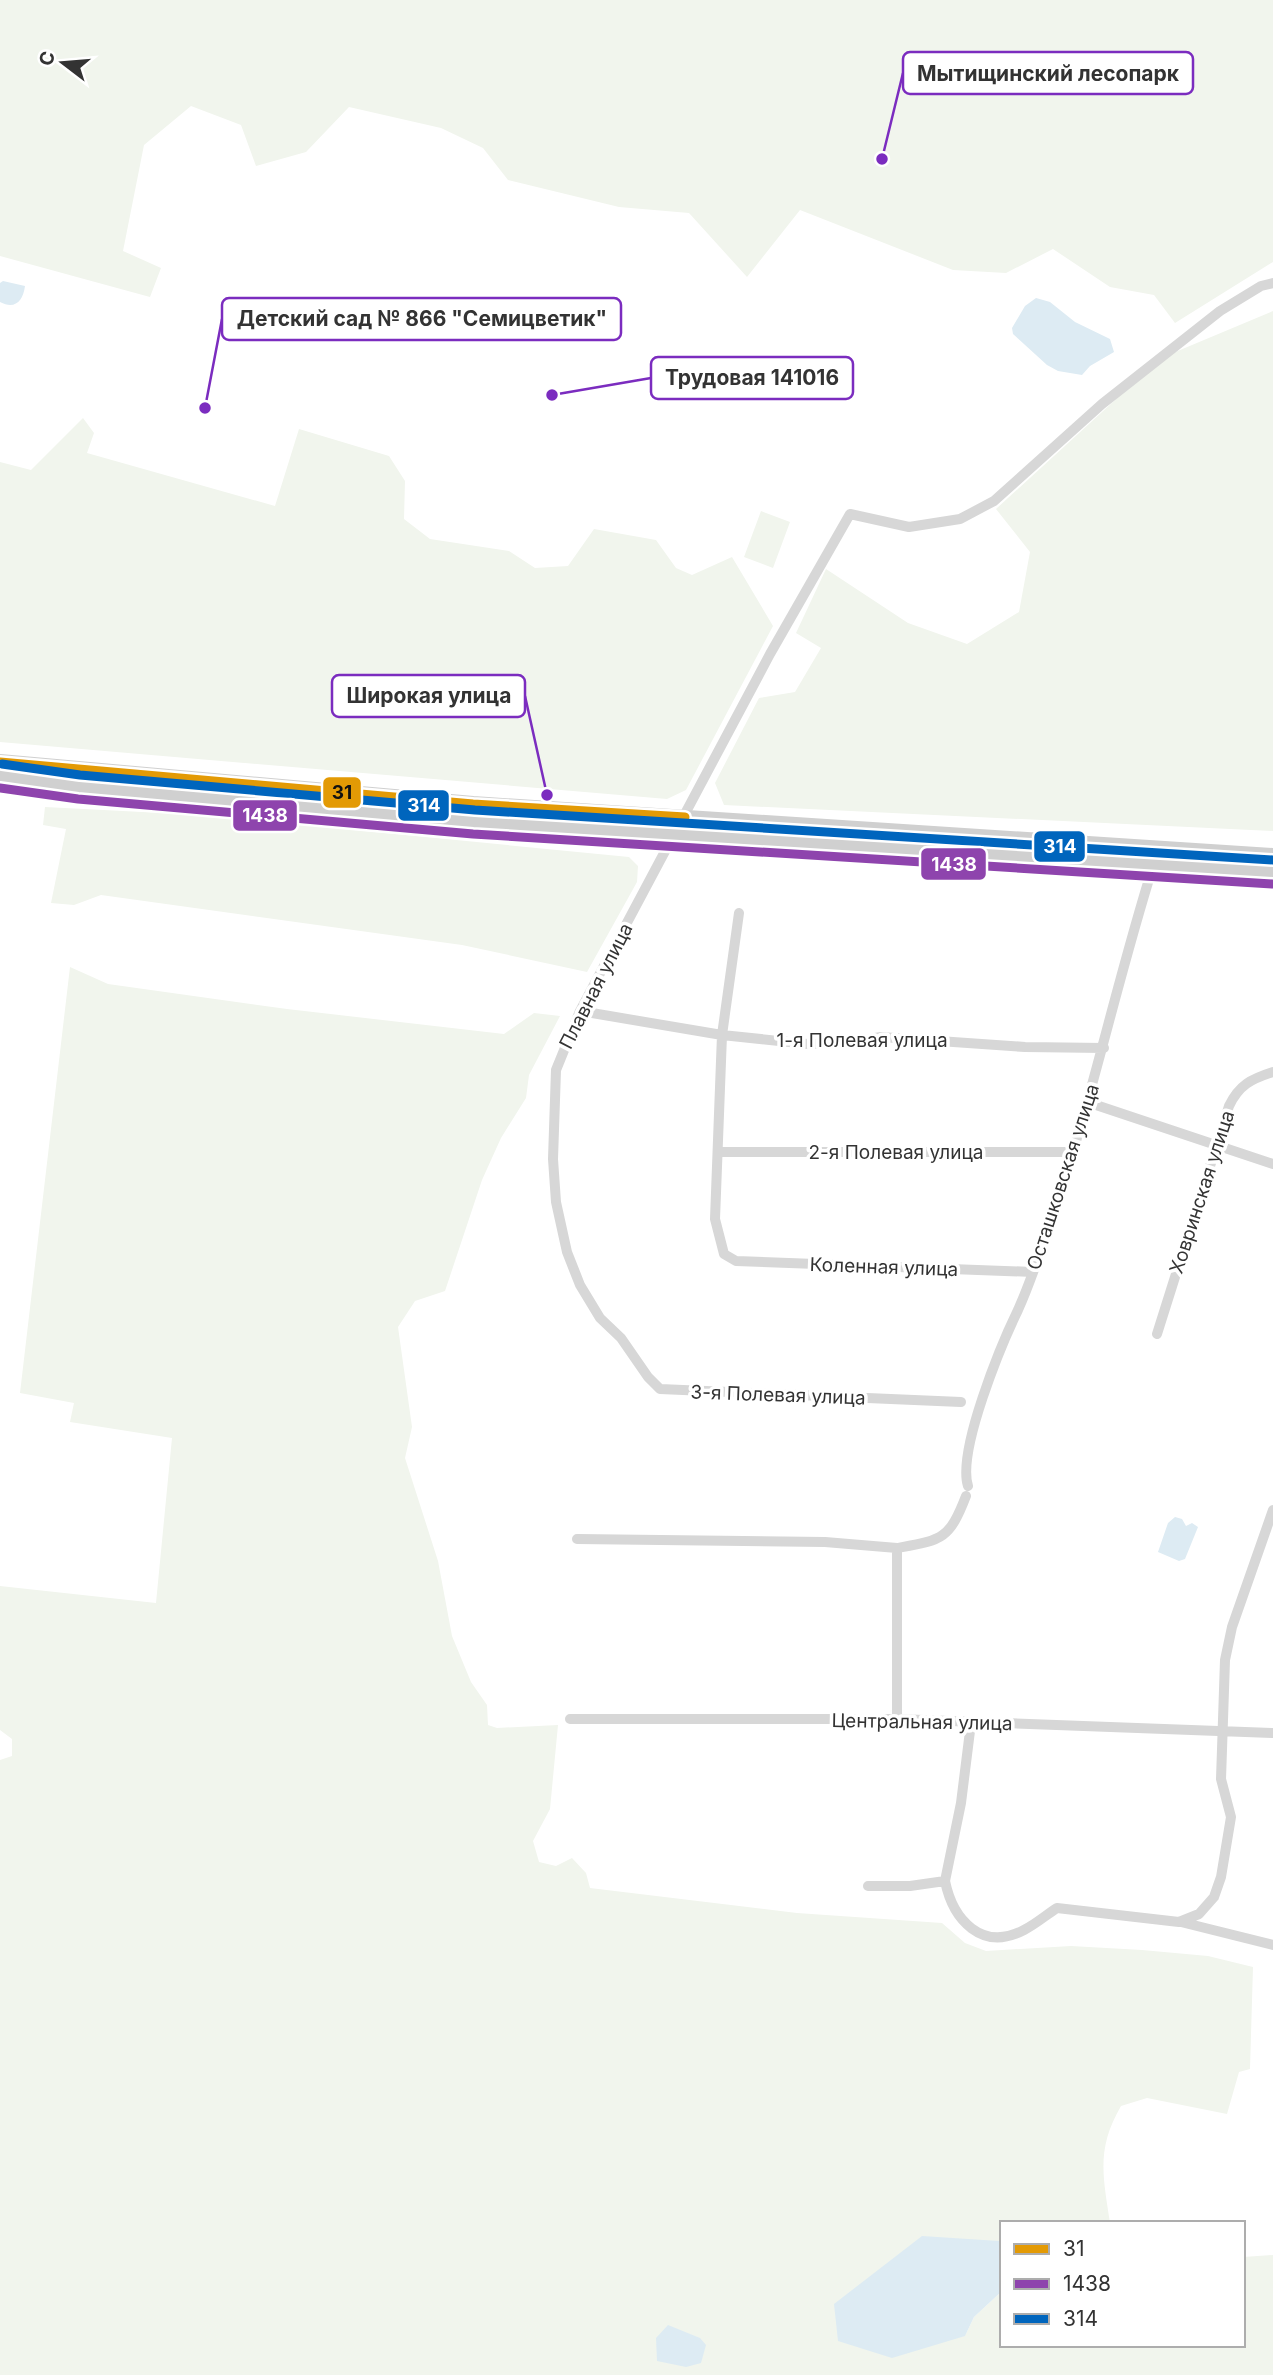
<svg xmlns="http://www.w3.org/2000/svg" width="1273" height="2375" font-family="Inter,sans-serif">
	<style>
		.green { fill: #f1f5ed }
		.water { fill: #ddebf3 }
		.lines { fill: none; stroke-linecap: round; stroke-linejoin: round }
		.street { stroke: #d7d7d7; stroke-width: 10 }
		.secondary { stroke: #d0d0d0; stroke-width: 16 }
		.bus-1-casing { stroke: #fff; stroke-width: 14 }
		.bus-2-casing { stroke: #fff; stroke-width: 14 }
		.bus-3-casing { stroke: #fff; stroke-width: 14 }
		.bus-1 { stroke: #e39a05; stroke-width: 9 }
		.bus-2 { stroke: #8e44ad; stroke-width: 9 }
		.bus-3 { stroke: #0065bd; stroke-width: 9 }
		.labels { text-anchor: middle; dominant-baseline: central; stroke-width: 7; stroke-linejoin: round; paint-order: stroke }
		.street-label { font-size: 19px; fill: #333; stroke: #fff }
		.leader { fill: none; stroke: #7b2cbf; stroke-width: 2.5 }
		.callout-dot { fill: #7b2cbf; stroke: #fff; stroke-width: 2.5 }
		.callout { fill: #fff; stroke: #7b2cbf; stroke-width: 2.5 }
		.callout-label { font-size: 21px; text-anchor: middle; font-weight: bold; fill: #333 }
		.line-badge { stroke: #fff; stroke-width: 2.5 }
		.badge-label { font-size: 19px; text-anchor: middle; font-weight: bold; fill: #fff }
		.pale-badge-label { font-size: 19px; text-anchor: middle; font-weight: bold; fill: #111 }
	</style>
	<rect width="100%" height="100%" fill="#fff"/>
	<path class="green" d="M 0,0 L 1273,0 L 1273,262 L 1175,323 L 1154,295 L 1110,287 L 1053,249 L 1006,273 L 953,270 L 800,210 L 747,277 L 689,213 L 619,207 L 508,180 L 483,148 L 441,128 L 349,107 L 306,152 L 256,166 L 241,125 L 191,106 L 144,145 L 123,251 L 161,268 L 150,297 L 0,256 Z
		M 1273,311 L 1273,831 L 724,805 L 715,783 L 759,698 L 795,692 L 821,648 L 796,633 L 826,569 L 908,623 L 967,644 L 1019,612 L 1030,552 L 996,509 L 1161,358 Z
		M 83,418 L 94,433 L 87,453 L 275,506 L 299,429 L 389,456 L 405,481 L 404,519 L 430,539 L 509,551 L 535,568 L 568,566 L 594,529 L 656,540 L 676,568 L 692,575 L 732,557 L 773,626 L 686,790 L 667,799 L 0,742 L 0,462 L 31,470 Z
		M 761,511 L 790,522 L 773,568 L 744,557 Z
		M 45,807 L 201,815 L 629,857 L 638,866 L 637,882 L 587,972 L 462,945 L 101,895 L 74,905 L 51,903 L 66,829 L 43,825 Z
		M 70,967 L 108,984 L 287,1009 L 504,1034 L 534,1013 L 560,1016 L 529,1075 L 526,1098 L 501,1138 L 482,1180 L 445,1291 L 415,1301 L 398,1327 L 412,1427 L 405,1458 L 438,1561 L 452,1636 L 471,1682 L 487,1705 L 488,1725 L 497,1728 L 558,1725 L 550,1809 L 533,1841 L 539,1862 L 556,1866 L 572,1858 L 586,1873 L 590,1888 L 797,1913 L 942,1923 L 965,1943 L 986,1951 L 1071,1946 L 1142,1950 L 1208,1956 L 1253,1967 L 1250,2069 L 1239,2072 L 1227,2114 L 1147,2098 L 1121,2106 C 1096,2149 1103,2176 1110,2223 L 1002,2223 L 1002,2250 L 998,2241 L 965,2336 L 974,2317 L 1002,2291 L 1002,2345 L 1243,2345 L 1243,2257 L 1273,2255 L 1273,2375 L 0,2375 L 0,1760 L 12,1756 L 12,1739 L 0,1730 L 0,1586 L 156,1603 L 172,1438 L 70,1422 L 74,1403 L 20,1393 Z"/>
	<path class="water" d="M 3,281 L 25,286 C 23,301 15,310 0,302 L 0,283 Z
		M 1036,298 L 1050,302 L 1075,322 L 1110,339 L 1114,352 L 1090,366 L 1082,375 L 1058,371 L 1047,365 L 1013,334 L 1012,328 L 1025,306 Z
		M 1175,1517 L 1182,1519 L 1186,1526 L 1192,1523 L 1198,1527 L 1185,1559 L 1179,1561 L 1158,1552 L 1168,1523 Z
		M 922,2236 L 999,2241 L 1002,2250 L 1002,2291 L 974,2317 L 965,2336 L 892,2358 L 838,2341 L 834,2304 Z
		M 668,2325 L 700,2338 L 706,2345 L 701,2363 L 686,2367 L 657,2361 L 656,2338 Z"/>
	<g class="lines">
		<path class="street" d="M 739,913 L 722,1035 L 715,1219 L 724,1254 L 736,1261 L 1033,1272
			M 580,1011 L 722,1035 L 808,1044 L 837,1044 L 881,1037 L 1025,1047 L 1104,1048
			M 1087,1102 L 1273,1164
			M 718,1152 L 1074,1152
			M 1157,1334 L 1229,1106 C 1239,1085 1251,1079 1273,1072
			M 961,1402 L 660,1389 L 648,1377 L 621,1338 L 600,1318 L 580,1285 L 567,1252 L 556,1202 L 553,1159 L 556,1070 L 580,1011 L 770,654 L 850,514 L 909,527 L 960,519 L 994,501 L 1102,404 L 1220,311 L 1261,286 L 1273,283
			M 968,1486 C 957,1451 1001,1345 1018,1310 C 1032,1279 1042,1247 1053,1215 C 1092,1099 1117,980 1154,863
			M 577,1539 L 825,1542 L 897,1548
			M 570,1719 L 897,1719 L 1273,1733
			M 897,1719 L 897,1548 C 942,1540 949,1540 966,1496
			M 945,1881 C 953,1920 982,1952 1024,1930 C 1036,1924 1046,1915 1057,1908 L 1179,1922 L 1199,1914 L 1214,1897 L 1221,1877 L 1231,1817 L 1221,1779 L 1225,1660 L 1232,1627 L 1273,1510
			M 868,1886 L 910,1886 L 945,1881 L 961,1803 L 971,1723
			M 1181,1922 L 1273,1945"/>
		<path class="secondary" d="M 0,762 L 473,804 L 1273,856
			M 0,776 L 79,787 L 474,822 L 1273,872"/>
		<g class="bus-1-casing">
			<path id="bus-1" d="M 0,762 L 473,804 L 685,817"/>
		</g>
		<g class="bus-2-casing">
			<path id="bus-2" d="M 0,788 L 78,799 L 473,834 L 1272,884"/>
		</g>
		<g class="bus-3-casing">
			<path id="bus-3" d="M 2,764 L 80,775 L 475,810 L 1273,860"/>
		</g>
		<use href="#bus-1" class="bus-1"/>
		<use href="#bus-2" class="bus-2"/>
		<use href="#bus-3" class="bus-3"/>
	</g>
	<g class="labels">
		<g class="street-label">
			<text transform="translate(596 986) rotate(-63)">Плавная улица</text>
			<text x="862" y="1040">1-я Полевая улица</text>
			<text x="896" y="1152">2-я Полевая улица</text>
			<text transform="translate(1063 1177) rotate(-72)">Осташковская улица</text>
			<text transform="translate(1202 1192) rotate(-72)">Ховринская улица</text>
			<text transform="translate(884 1267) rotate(2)">Коленная улица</text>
			<text transform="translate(778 1395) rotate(2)">3-я Полевая улица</text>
			<text transform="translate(922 1722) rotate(1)">Центральная улица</text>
		</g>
	</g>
	<path class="leader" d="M882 159L903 73M205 408L222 319M552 395L651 378M547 795L525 696"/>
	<g class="callout-dot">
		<circle cx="882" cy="159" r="7"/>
		<circle cx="205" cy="408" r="7"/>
		<circle cx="552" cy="395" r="7"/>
		<circle cx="547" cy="795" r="7"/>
	</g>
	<g class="callout">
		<rect x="903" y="52" width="290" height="42" rx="7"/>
		<rect x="222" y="298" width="399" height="42" rx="7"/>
		<rect x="651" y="357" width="202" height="42" rx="7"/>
		<rect x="332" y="675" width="193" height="42" rx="7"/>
	</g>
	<g class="callout-label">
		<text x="1048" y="81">Мытищинский лесопарк</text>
		<text x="422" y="326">Детский сад № 866 "Семицветик"</text>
		<text x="752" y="385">Трудовая 141016</text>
		<text x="429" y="703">Широкая улица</text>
	</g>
	<g class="line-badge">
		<rect x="322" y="776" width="40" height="33" rx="7" fill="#e39a05"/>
		<rect x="397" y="789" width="53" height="33" rx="7" fill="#0065bd"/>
		<rect x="232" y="799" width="66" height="33" rx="7" fill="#8e44ad"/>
		<rect x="1033" y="830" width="53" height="33" rx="7" fill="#0065bd"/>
		<rect x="920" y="847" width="67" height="34" rx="7" fill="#8e44ad"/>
	</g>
	<g class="badge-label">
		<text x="424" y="812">314</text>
		<text x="265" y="822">1438</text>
		<text x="1060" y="853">314</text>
		<text x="954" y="871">1438</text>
	</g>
	<g class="pale-badge-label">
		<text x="342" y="799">31</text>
	</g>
	<rect x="1000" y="2221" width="245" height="126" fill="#ffffff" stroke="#adadad" stroke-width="2"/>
	<rect x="1014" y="2244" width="35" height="10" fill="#e39a05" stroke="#adadad" stroke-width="2"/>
	<text x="1063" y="2256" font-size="21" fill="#333333">31</text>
	<rect x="1014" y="2279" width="35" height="10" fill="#8e44ad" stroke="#adadad" stroke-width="2"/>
	<text x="1063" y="2291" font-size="21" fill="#333333">1438</text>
	<rect x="1014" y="2314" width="35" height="10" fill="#0065bd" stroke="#adadad" stroke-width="2"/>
	<text x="1063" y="2326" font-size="21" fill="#333333">314</text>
	<g transform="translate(63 63) rotate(286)" stroke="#ffffff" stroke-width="5" paint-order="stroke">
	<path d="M0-5L12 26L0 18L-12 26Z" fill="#333333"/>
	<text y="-10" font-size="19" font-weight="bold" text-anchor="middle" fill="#333333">С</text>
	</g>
</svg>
